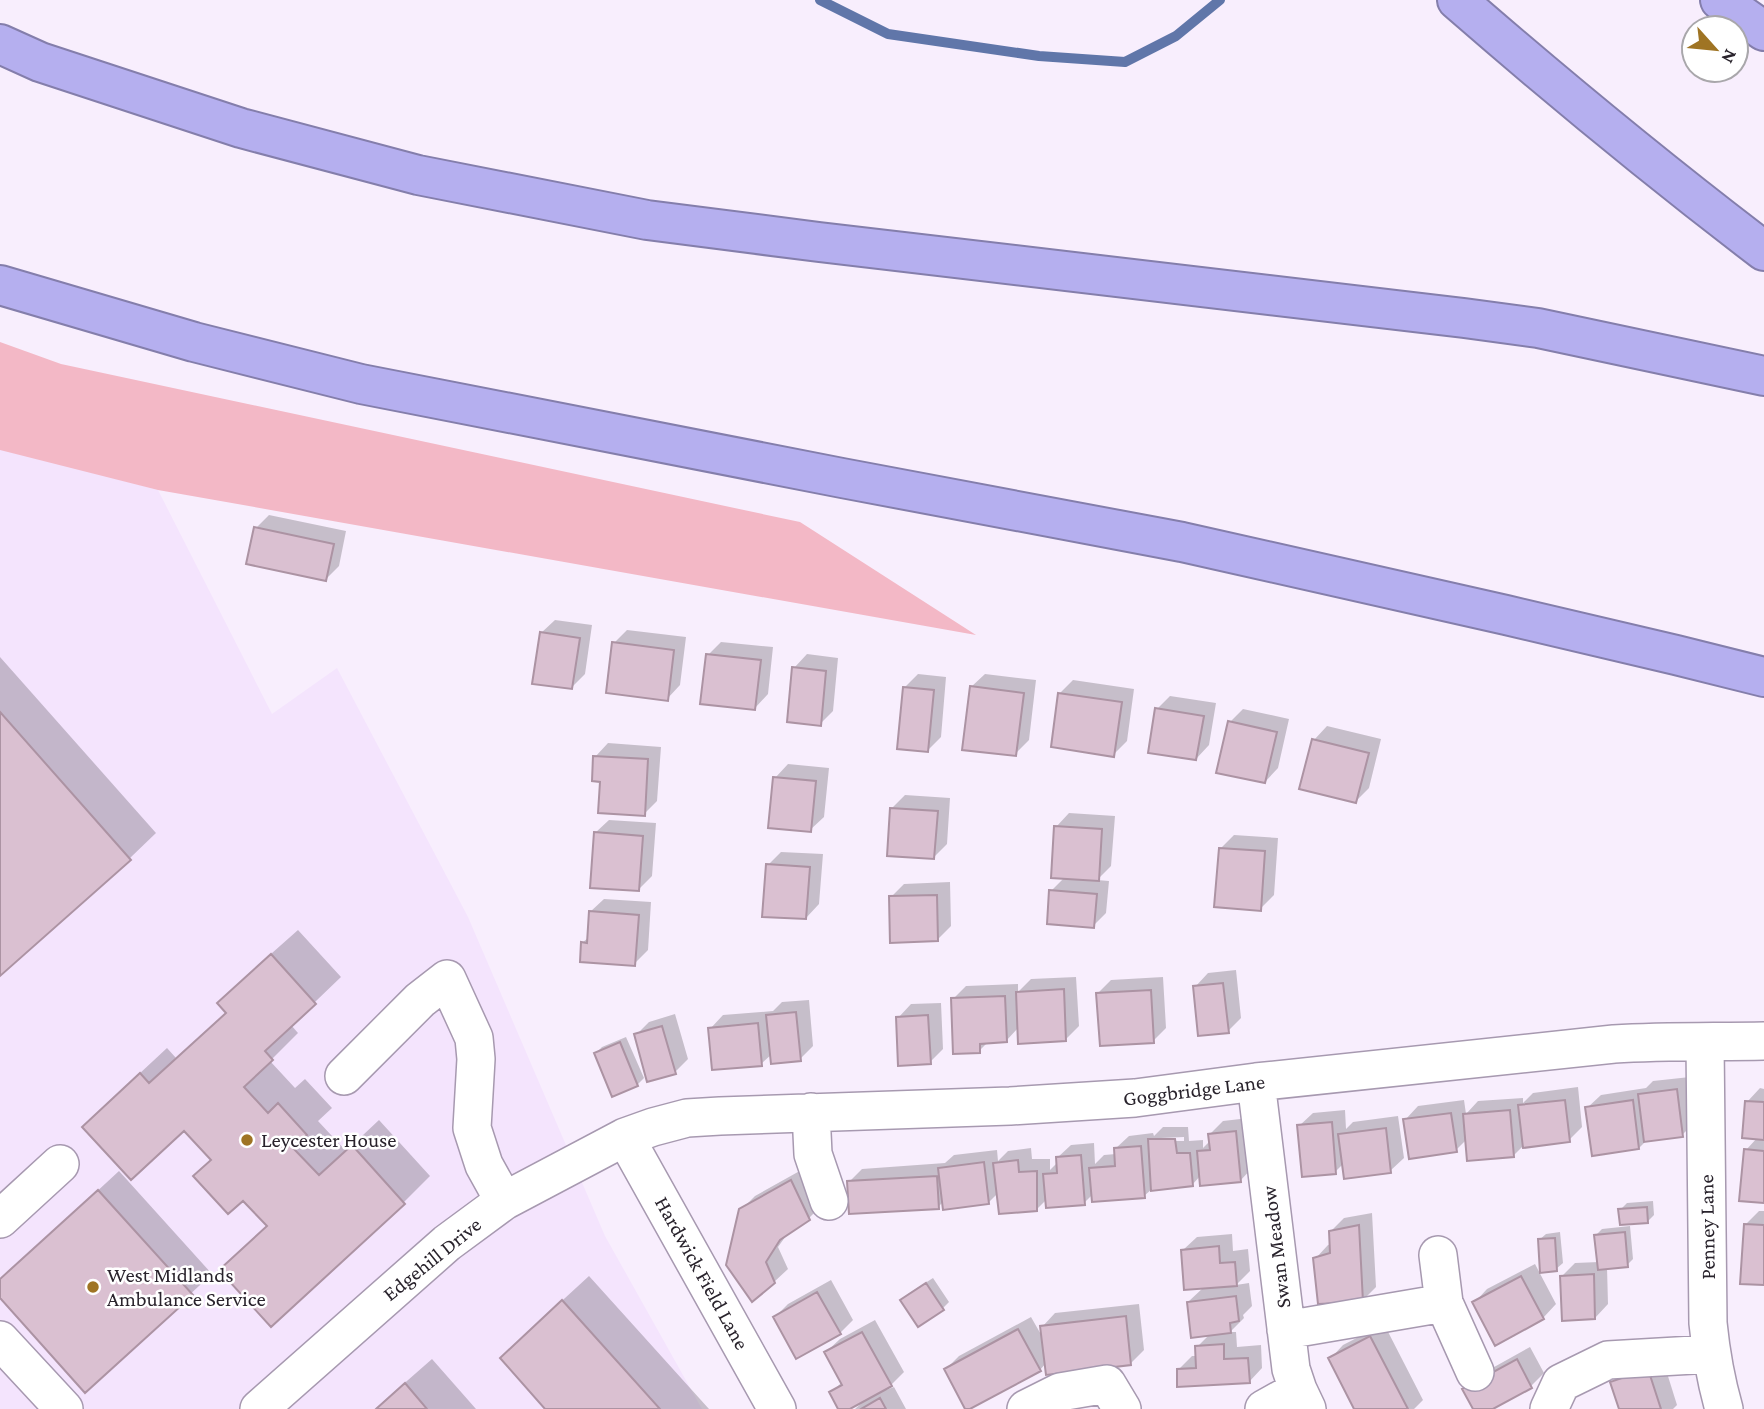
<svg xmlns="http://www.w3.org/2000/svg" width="1764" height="1409" font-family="'Crimson Pro',serif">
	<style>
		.built { fill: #f4e4fd }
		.green { fill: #f3b8c6 }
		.shadow { fill: #0003; fill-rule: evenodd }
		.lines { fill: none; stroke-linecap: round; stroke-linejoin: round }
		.stream { stroke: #6076a9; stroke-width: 10 }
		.building { fill: #dac0d1; stroke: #ac93a3; stroke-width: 2 }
		.minor-casing { stroke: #a799b0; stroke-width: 40 }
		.highway-casing { stroke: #847eab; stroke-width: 42 }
		.minor { stroke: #fff; stroke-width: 37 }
		.highway { stroke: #b5afef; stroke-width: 38 }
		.poi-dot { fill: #9f7424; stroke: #fff; stroke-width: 2.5 }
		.labels { text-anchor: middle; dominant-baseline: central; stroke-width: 5; stroke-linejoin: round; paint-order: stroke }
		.street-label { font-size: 21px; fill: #29232c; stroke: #fff }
		.poi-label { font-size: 21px; fill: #29232c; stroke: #fff; text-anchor: start }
	</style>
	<rect width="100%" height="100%" fill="#f8eefd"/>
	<path class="built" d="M 0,447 L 158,490 L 272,714 L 337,668 L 468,917 L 605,1236 L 702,1409 L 0,1409 Z"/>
	<path class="green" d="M 0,342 L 61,364 L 800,522 L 976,635 L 158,490 L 0,450 Z"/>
	<path class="shadow" d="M 269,515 L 346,531 L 339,566 L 326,579 L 256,528 Z
		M 555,620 L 592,625 L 585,674 L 571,688 L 541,633 Z
		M 627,630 L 686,637 L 680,685 L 667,699 L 614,643 Z
		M 721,642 L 773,647 L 768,694 L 755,708 L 708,655 Z
		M 807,654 L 838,658 L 833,711 L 820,724 L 794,668 Z
		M 0,657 L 156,833 L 130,858 L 0,974 Z
		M 918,674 L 946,677 L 941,737 L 928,750 L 904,688 Z
		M 985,674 L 1036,680 L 1029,740 L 1015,754 L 971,687 Z
		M 1073,680 L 1134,689 L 1127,741 L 1113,755 L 1060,693 Z
		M 1170,696 L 1216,703 L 1209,745 L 1196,759 L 1157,709 Z
		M 1243,709 L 1289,719 L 1278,768 L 1265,782 L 1230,722 Z
		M 1327,726 L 1381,739 L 1369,788 L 1356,801 L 1314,740 Z
		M 608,743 L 661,747 L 657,801 L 644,814 L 602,780 L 595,757 Z
		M 788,764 L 829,768 L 824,817 L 810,830 L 775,778 Z
		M 905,795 L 950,798 L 947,844 L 934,857 L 891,809 Z
		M 1069,813 L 1115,816 L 1111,866 L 1097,880 L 1109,881 L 1106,913 L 1093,926 L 1051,891 L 1065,877 L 1056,827 Z
		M 609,820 L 656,823 L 652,876 L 638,890 L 595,833 Z
		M 1234,835 L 1278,838 L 1274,895 L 1260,909 L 1220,849 Z
		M 781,852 L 823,854 L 819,904 L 806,918 L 768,865 Z
		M 950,882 L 951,926 L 938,939 L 891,897 L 904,884 Z
		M 604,899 L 651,902 L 648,950 L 634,964 L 582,943 L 589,937 L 590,912 Z
		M 298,930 L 341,977 L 291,1025 L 298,1033 L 270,1061 L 295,1088 L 305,1079 L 332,1108 L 318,1121 L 346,1151 L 379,1120 L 430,1176 L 404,1202 L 271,1324 L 268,1225 L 184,1129 L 110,1101 L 167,1048 L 176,1058 L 227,1012 L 245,977 Z
		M 1236,970 L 1241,1018 L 1228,1031 L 1195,987 L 1208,973 Z
		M 1076,977 L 1079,1026 L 1065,1040 L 1019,1027 L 1006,1041 L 989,1041 L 979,1051 L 953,999 L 966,986 L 1018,984 L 1018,992 L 1031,979 Z
		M 1163,977 L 1166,1028 L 1153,1041 L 1098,993 L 1111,980 Z
		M 809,1000 L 813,1046 L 800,1059 L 772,1054 L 761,1064 L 710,1029 L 723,1015 L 773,1011 L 782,1002 Z
		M 941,1003 L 943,1049 L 930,1062 L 898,1018 L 911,1004 Z
		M 675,1014 L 688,1059 L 675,1072 L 636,1035 L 649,1022 Z
		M 626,1037 L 644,1078 L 637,1085 L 613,1094 L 596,1053 L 602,1047 Z
		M 1690,1077 L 1695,1122 L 1682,1135 L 1647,1140 L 1639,1148 L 1587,1108 L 1601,1095 L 1646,1088 L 1653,1081 Z
		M 1578,1087 L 1582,1127 L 1569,1140 L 1523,1146 L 1513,1156 L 1467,1139 L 1456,1150 L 1405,1120 L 1418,1106 L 1464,1100 L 1466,1114 L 1478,1101 L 1523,1098 L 1523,1103 L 1533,1093 Z
		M 1760,1088 L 1764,1089 L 1764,1201 L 1746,1150 L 1758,1137 L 1747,1102 Z
		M 1345,1110 L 1346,1129 L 1353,1122 L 1398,1116 L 1404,1158 L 1390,1171 L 1343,1164 L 1335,1172 L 1299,1126 L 1313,1113 Z
		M 1249,1118 L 1253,1167 L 1240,1181 L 1201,1175 L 1192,1185 L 1152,1189 L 1144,1196 L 1093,1194 L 1084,1203 L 1047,1199 L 1037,1209 L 998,1193 L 989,1202 L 944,1201 L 938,1207 L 849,1182 L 862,1169 L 945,1163 L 954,1155 L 997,1150 L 998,1161 L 1008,1151 L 1031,1148 L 1032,1159 L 1050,1159 L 1050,1170 L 1058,1162 L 1057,1158 L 1071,1145 L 1094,1143 L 1095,1164 L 1104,1155 L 1116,1154 L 1115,1149 L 1129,1136 L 1153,1133 L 1154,1136 L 1163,1127 L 1188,1127 L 1189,1141 L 1203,1140 L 1203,1148 L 1211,1140 L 1210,1134 L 1223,1121 ZM 1184,1137 L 1184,1141 L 1161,1141 L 1161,1138 Z
		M 805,1168 L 822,1205 L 809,1218 L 788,1233 L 778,1247 L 788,1269 L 774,1282 L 741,1210 L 755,1196 Z
		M 119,1171 L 212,1274 L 86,1390 L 0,1296 L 0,1281 Z
		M 1653,1201 L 1654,1215 L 1648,1221 L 1620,1210 L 1627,1203 Z
		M 1759,1211 L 1764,1211 L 1764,1283 L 1746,1224 Z
		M 1372,1213 L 1376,1287 L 1363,1300 L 1315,1259 L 1328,1245 L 1331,1244 L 1331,1231 L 1344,1218 Z
		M 1630,1226 L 1633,1259 L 1627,1265 L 1607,1267 L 1608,1304 L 1595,1318 L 1562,1276 L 1575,1263 L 1599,1262 L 1596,1235 L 1602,1229 Z
		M 1560,1232 L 1563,1263 L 1556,1269 L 1539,1240 L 1546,1234 Z
		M 1232,1234 L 1233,1251 L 1248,1249 L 1250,1271 L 1236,1285 L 1249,1283 L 1252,1306 L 1243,1315 L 1244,1318 L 1230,1332 L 1236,1332 L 1237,1347 L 1261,1345 L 1262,1368 L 1249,1382 L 1178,1370 L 1192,1356 L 1197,1356 L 1197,1347 L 1210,1334 L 1188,1302 L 1204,1287 L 1183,1250 L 1197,1237 Z
		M 1535,1264 L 1556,1304 L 1543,1318 L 1474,1303 L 1487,1289 Z
		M 589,1276 L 709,1409 L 547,1409 L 528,1332 Z
		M 933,1278 L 949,1302 L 943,1308 L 902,1300 L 908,1294 Z
		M 831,1280 L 853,1320 L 840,1333 L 775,1317 L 788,1304 Z
		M 1139,1304 L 1144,1350 L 1130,1364 L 1046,1363 L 1040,1370 L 946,1369 L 959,1356 L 1031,1317 L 1043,1338 L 1042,1327 L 1055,1313 Z
		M 875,1320 L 904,1372 L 886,1390 L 894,1387 L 906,1409 L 855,1409 L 864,1401 L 846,1409 L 840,1409 L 831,1393 L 842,1382 L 826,1352 L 840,1339 Z
		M 1384,1324 L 1423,1400 L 1414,1409 L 1356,1409 L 1330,1359 L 1343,1345 Z
		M 1530,1347 L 1544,1373 L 1531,1386 L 1490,1409 L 1475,1409 L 1478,1376 Z
		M 1662,1357 L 1677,1405 L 1673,1409 L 1619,1409 L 1620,1408 L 1612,1382 L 1625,1369 Z
		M 432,1359 L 476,1409 L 375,1409 Z"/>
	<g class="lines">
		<path class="stream" d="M 820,0 L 888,34 L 1039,56 L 1125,62 L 1176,36 L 1220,0"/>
	</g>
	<path class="building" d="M 254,527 L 334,544 L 326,581 L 246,564 Z
		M 540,632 L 580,638 L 572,689 L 532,684 Z
		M 612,642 L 674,650 L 668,701 L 606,693 Z
		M 706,654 L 761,660 L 755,710 L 700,704 Z
		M 792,667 L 826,671 L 821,726 L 787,722 Z
		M 970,686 L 1024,693 L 1016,756 L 962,750 Z
		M 903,687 L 934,690 L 928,752 L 897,749 Z
		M 1058,693 L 1122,702 L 1114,757 L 1051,747 Z
		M 1155,708 L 1204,716 L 1196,760 L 1148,753 Z
		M 0,712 L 131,860 L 0,976 Z
		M 1228,721 L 1277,732 L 1265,783 L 1216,773 Z
		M 1312,739 L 1369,753 L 1356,803 L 1299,789 Z
		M 593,756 L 648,759 L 645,816 L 598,813 L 600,782 L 592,781 Z
		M 773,777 L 816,781 L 811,832 L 768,828 Z
		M 890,808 L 938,811 L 934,859 L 887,856 Z
		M 1054,826 L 1102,829 L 1099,881 L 1051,878 Z
		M 594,832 L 643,836 L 639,891 L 590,888 Z
		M 1219,848 L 1265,851 L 1261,911 L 1214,907 Z
		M 766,864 L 810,867 L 806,919 L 762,917 Z
		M 1049,890 L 1097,894 L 1094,928 L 1047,924 Z
		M 937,895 L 938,941 L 890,943 L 889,896 Z
		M 589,911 L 639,915 L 635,966 L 580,962 L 581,942 L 587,943 Z
		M 271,954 L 316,1004 L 265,1051 L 273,1060 L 244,1087 L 268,1113 L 278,1103 L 307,1135 L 293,1148 L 319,1175 L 352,1145 L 405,1204 L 271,1327 L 219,1270 L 267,1226 L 243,1201 L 228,1214 L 193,1176 L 211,1160 L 184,1131 L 131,1180 L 82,1127 L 140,1073 L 149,1083 L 226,1013 L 217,1003 Z
		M 1223,983 L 1229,1033 L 1198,1036 L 1193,986 Z
		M 1064,989 L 1066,1041 L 1018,1044 L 1016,992 Z
		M 1151,990 L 1154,1043 L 1100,1046 L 1096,993 Z
		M 1005,996 L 1007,1042 L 980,1044 L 980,1053 L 953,1054 L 951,998 Z
		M 796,1012 L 801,1061 L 771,1064 L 766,1015 Z
		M 928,1015 L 931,1064 L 898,1066 L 896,1017 Z
		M 758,1023 L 762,1066 L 712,1070 L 708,1028 Z
		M 662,1026 L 676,1074 L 647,1082 L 634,1034 Z
		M 620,1042 L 638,1086 L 612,1097 L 594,1053 Z
		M 1677,1089 L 1683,1137 L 1644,1142 L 1638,1094 Z
		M 1565,1100 L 1570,1142 L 1523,1148 L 1518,1105 Z
		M 1633,1100 L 1639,1149 L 1592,1156 L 1585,1107 Z
		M 1745,1101 L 1764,1102 L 1764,1140 L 1742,1138 Z
		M 1510,1110 L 1514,1157 L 1467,1161 L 1463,1114 Z
		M 1451,1113 L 1457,1152 L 1409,1159 L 1403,1119 Z
		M 1332,1122 L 1336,1174 L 1302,1177 L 1297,1125 Z
		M 1386,1128 L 1391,1173 L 1344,1179 L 1338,1134 Z
		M 1236,1131 L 1241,1182 L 1200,1186 L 1197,1151 L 1210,1150 L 1208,1134 Z
		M 1148,1139 L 1175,1139 L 1177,1153 L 1190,1153 L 1193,1186 L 1151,1191 Z
		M 1141,1146 L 1145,1198 L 1092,1202 L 1089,1168 L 1115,1166 L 1114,1148 Z
		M 1744,1149 L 1764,1151 L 1764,1203 L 1739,1201 Z
		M 1081,1155 L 1085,1205 L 1046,1208 L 1043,1174 L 1057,1173 L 1056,1157 Z
		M 1018,1160 L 1019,1172 L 1037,1171 L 1037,1211 L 999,1214 L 993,1163 Z
		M 984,1162 L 989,1204 L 943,1210 L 938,1168 Z
		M 937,1176 L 939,1209 L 849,1214 L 847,1181 Z
		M 791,1180 L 810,1220 L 780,1240 L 766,1262 L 775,1283 L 752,1302 L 726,1265 L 739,1209 Z
		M 98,1190 L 193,1295 L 85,1393 L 0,1298 L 0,1279 Z
		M 1647,1207 L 1648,1223 L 1620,1225 L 1618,1209 Z
		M 1744,1224 L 1764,1225 L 1764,1285 L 1740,1284 Z
		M 1359,1225 L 1363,1302 L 1318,1304 L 1313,1258 L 1330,1253 L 1329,1231 Z
		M 1625,1232 L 1628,1267 L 1598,1270 L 1594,1235 Z
		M 1555,1238 L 1557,1271 L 1540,1273 L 1538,1239 Z
		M 1219,1246 L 1220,1263 L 1235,1262 L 1237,1286 L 1184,1290 L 1181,1250 Z
		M 1594,1274 L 1595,1319 L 1562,1321 L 1560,1276 Z
		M 1521,1276 L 1544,1319 L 1495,1346 L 1472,1302 Z
		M 926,1283 L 944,1310 L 918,1327 L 900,1300 Z
		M 817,1292 L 841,1334 L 796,1359 L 773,1317 Z
		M 1236,1296 L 1239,1321 L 1230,1323 L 1231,1333 L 1191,1338 L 1187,1302 Z
		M 562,1300 L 660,1409 L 545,1409 L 500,1358 Z
		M 1126,1316 L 1131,1365 L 1046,1375 L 1040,1326 Z
		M 1018,1329 L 1041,1371 L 970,1409 L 965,1409 L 944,1369 Z
		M 862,1332 L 892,1386 L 850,1409 L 838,1409 L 829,1392 L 842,1385 L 824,1352 Z
		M 1370,1336 L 1408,1409 L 1354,1409 L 1328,1358 Z
		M 1224,1344 L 1224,1359 L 1248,1358 L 1250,1383 L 1177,1387 L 1177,1369 L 1196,1368 L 1195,1346 Z
		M 1517,1359 L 1532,1388 L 1493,1409 L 1473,1409 L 1462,1389 Z
		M 1648,1369 L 1661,1409 L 1619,1409 L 1610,1382 Z
		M 405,1383 L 427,1409 L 376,1409 Z
		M 880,1398 L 886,1409 L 861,1409 Z"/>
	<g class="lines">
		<g class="minor-casing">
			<path id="minor" d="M 1705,1043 L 1708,1323 C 1711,1353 1716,1381 1724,1409
				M 344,1076 L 420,1000 L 447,979 L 474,1038 L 476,1059 L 472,1128 L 484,1165 L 504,1201
				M 1256,1082 L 1291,1369 L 1298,1390 L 1307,1409
				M 811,1112 L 813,1154 L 829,1201
				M 625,1137 L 777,1409
				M 0,1219 L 60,1164
				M 1438,1255 L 1444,1303 L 1475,1372
				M 1286,1330 L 1444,1303
				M 0,1340 L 64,1409
				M 259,1409 L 447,1243 L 504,1201 L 625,1137 L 653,1127 L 687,1118 L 720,1116 L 1010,1106 L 1135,1098 L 1256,1082 L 1614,1044 C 1664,1041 1714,1042 1764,1041
				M 1026,1409 L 1060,1392 L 1107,1384 L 1122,1409
				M 1264,1409 L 1298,1390
				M 1549,1409 L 1561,1383 L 1608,1360 L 1711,1354"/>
		</g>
		<g class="highway-casing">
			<path id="highway" d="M 1457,0 C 1557,87 1659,171 1764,251
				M 1720,0 L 1764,31
				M 0,44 L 40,62 L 241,128 L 418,175 L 647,220 L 819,242 L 1464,318 L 1538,328 L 1764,376
				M 0,285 L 194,342 L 361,384 L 842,478 L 1182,542 L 1506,615 L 1676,655 L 1764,677"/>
		</g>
		<use href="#minor" class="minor"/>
		<use href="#highway" class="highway"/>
	</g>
	<g class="poi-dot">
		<circle cx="247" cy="1140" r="7"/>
		<circle cx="93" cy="1287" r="7"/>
	</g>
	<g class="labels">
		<g class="street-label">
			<text transform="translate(1194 1090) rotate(-7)">Goggbridge Lane</text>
			<text transform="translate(1707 1227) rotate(-91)">Penney Lane</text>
			<text transform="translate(1276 1247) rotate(-97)">Swan Meadow</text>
			<text transform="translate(432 1259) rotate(-39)">Edgehill Drive</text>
			<text transform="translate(702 1273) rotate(61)">Hardwick Field Lane</text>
		</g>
		<g class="poi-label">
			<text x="261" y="1140">Leycester House</text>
			<text x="107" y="1275">West Midlands<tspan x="107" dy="24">Ambulance Service</tspan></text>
		</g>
	</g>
	<g transform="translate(1715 49) rotate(117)"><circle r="33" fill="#ffffff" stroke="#a9a7ab" stroke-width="2"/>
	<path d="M0-5L12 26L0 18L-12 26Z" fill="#9f7424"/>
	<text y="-10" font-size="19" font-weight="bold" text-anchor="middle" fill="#29232c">N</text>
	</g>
</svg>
